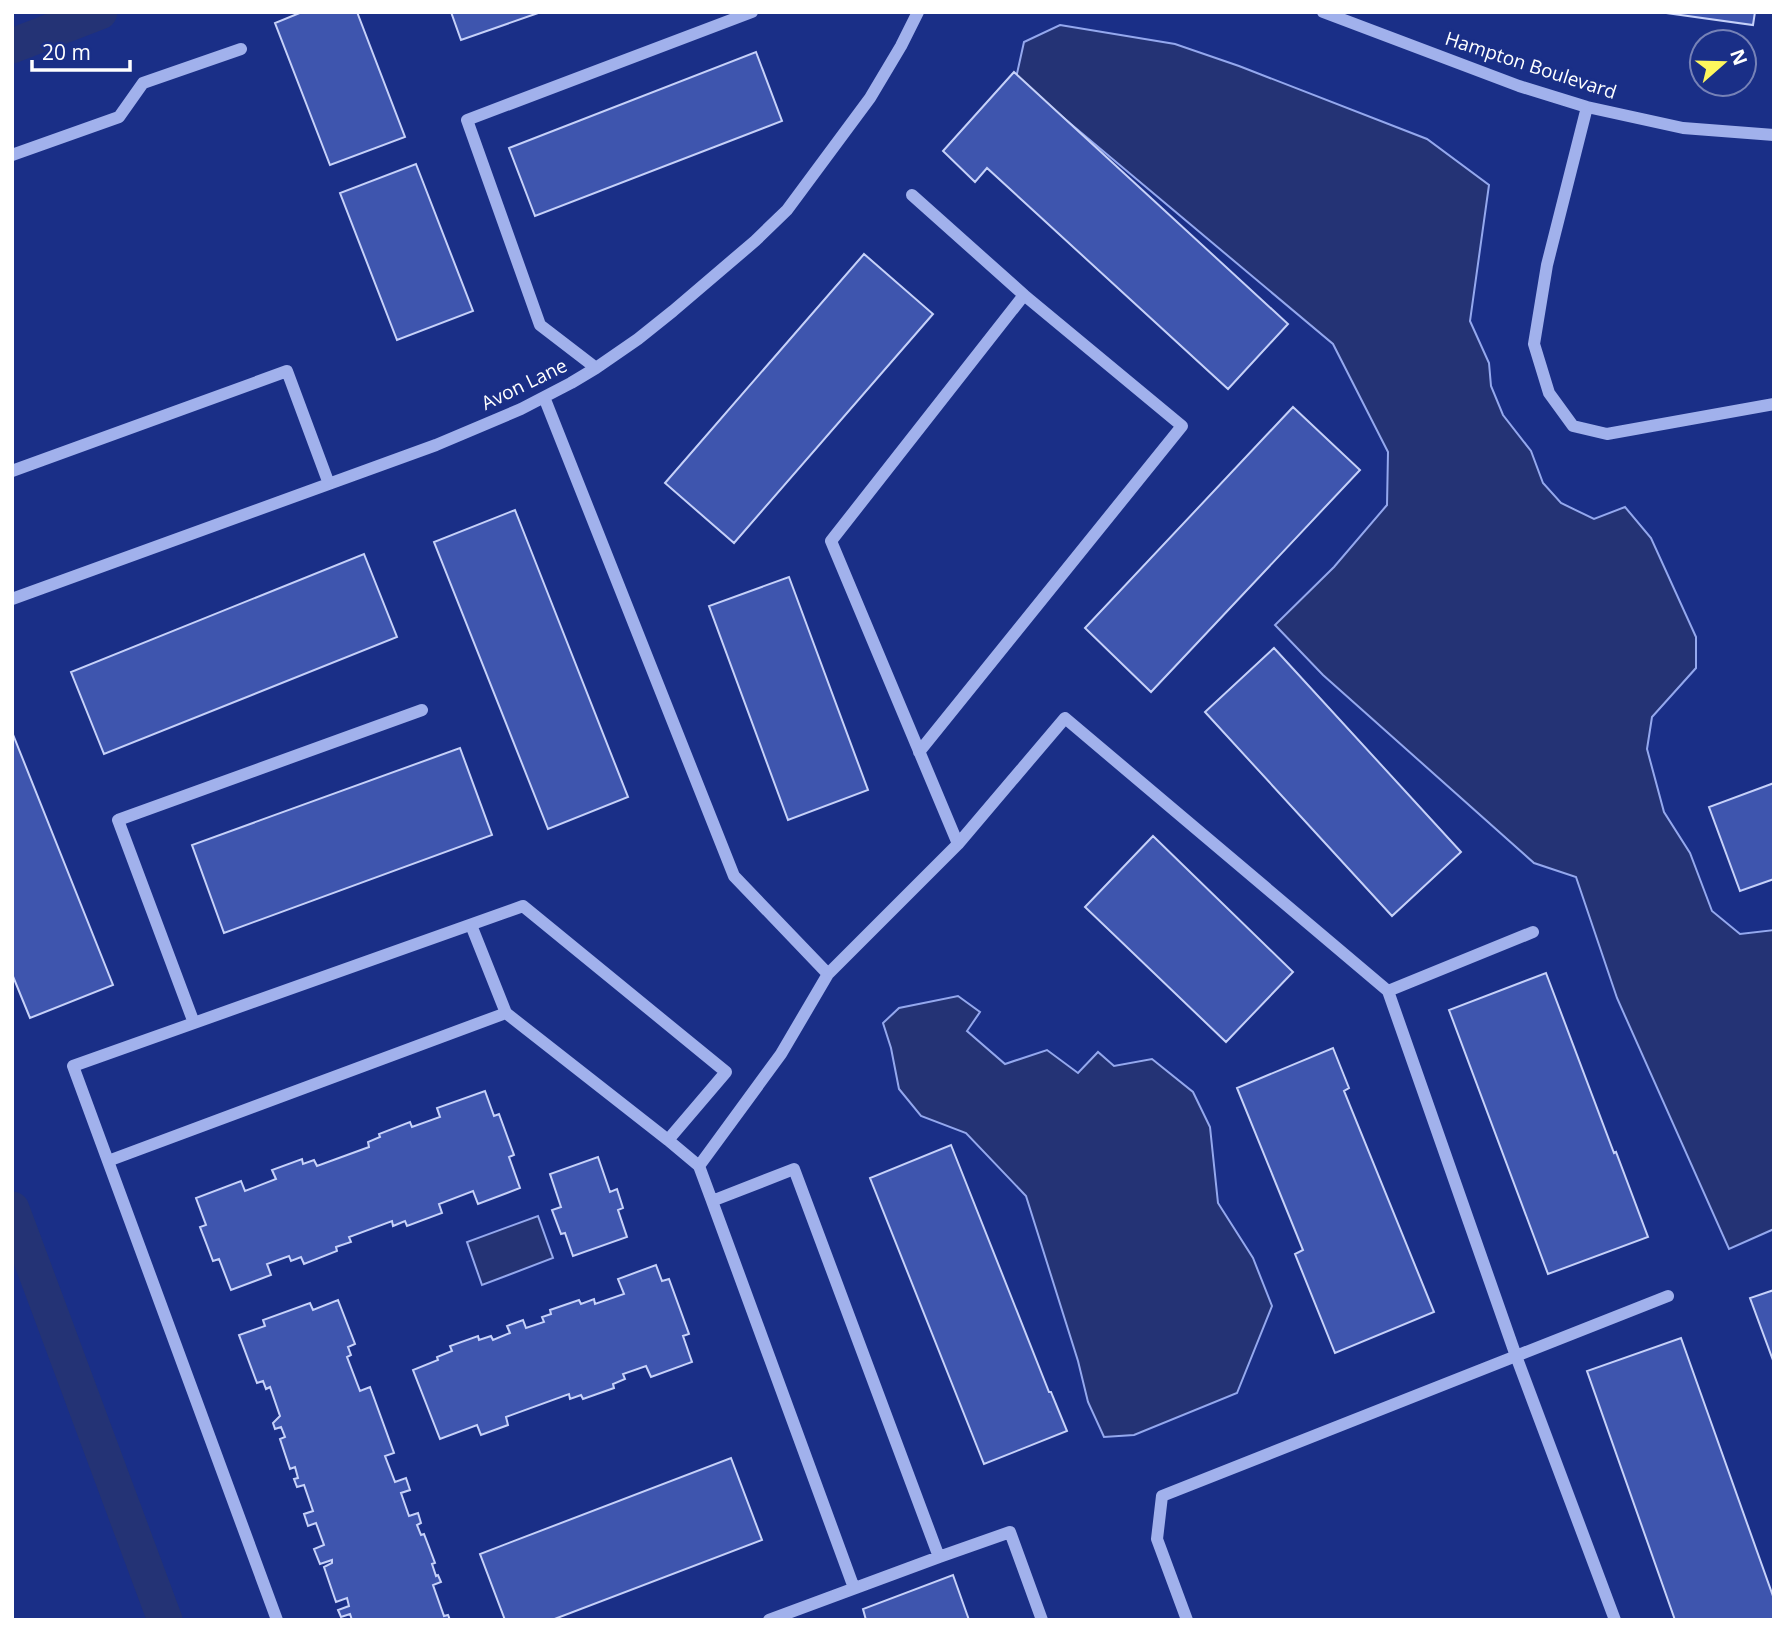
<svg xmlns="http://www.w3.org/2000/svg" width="1786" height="1632" font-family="'Open Sans',sans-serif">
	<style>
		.water { fill: #243375; stroke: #94a8ee; stroke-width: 2 }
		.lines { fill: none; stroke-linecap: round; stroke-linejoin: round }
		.canal { stroke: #243375; stroke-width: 35 }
		.building { fill: #3e55ae; stroke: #c6d1f9; stroke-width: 2 }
		.minor { stroke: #a1b1ec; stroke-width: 12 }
		.labels { text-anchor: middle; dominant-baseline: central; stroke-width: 6; stroke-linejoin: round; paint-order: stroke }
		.street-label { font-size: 19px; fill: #fff; stroke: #1a2f87 }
	</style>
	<rect width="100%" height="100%" fill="#1a2f87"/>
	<path class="water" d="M 1060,25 L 1175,44 L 1239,66 L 1427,139 L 1489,185 L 1470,321 L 1489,363 L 1491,386 L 1503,415 L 1531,451 L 1543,483 L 1561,503 L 1594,519 L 1625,507 L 1651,538 L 1696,637 L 1696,668 L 1652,717 L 1647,749 L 1664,812 L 1690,853 L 1712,911 L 1740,934 L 1774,930 L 1774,1229 L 1729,1249 L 1617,998 L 1576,877 L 1534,863 L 1323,675 L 1275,625 L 1334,567 L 1387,505 L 1388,452 L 1333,344 L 1016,78 L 1024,42 Z
		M 958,996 L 980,1012 L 967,1031 L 1005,1064 L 1047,1050 L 1078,1073 L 1098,1052 L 1114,1066 L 1152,1059 L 1193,1092 L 1210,1127 L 1218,1203 L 1253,1258 L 1272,1306 L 1237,1393 L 1134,1435 L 1104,1437 L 1088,1402 L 1078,1361 L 1026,1196 L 966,1133 L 921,1116 L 899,1089 L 891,1048 L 883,1023 L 899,1008 Z
		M 538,1216 L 553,1258 L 482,1285 L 467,1242 Z"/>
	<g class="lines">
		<path class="canal" d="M 12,46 L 100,12
			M 12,1209 L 165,1620"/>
	</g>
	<path class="building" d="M 302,12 L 357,12 L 405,137 L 330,165 L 275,23 Z
		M 451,12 L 541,12 L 461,40 Z
		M 1659,12 L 1755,12 L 1753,25 Z
		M 756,52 L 782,121 L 535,216 L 509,148 Z
		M 1014,72 L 1288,324 L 1228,389 L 987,168 L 975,182 L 943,151 Z
		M 416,164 L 473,311 L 397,340 L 340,193 Z
		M 864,254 L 933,314 L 734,543 L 665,483 Z
		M 1293,407 L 1360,470 L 1151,692 L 1085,628 Z
		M 515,510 L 628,797 L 548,829 L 434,542 Z
		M 364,554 L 397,637 L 104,754 L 71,672 Z
		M 789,577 L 868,790 L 788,820 L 709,606 Z
		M 1274,648 L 1461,852 L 1392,916 L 1205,712 Z
		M 12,732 L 113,985 L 30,1018 L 12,974 Z
		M 460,748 L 492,835 L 224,933 L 192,845 Z
		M 1774,783 L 1774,879 L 1740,891 L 1709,807 Z
		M 1153,836 L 1293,972 L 1226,1042 L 1085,907 Z
		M 1546,973 L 1614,1153 L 1616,1152 L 1648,1237 L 1548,1274 L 1449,1010 Z
		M 1333,1048 L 1349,1088 L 1344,1091 L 1434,1312 L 1335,1353 L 1295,1254 L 1303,1250 L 1237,1088 Z
		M 485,1091 L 494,1116 L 499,1114 L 514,1155 L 509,1157 L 520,1188 L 478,1204 L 473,1191 L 439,1204 L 442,1213 L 407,1226 L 405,1221 L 393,1226 L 392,1221 L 349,1237 L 351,1242 L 336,1247 L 337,1251 L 304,1264 L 301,1257 L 291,1261 L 289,1256 L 267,1264 L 271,1275 L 231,1290 L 219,1259 L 213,1261 L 200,1227 L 206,1225 L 196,1198 L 241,1181 L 245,1191 L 276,1179 L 272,1170 L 302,1159 L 303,1164 L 314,1160 L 317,1166 L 369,1147 L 368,1142 L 380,1137 L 379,1134 L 410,1122 L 412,1127 L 440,1117 L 437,1108 Z
		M 951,1145 L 1049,1392 L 1051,1392 L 1067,1431 L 984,1464 L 870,1178 Z
		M 598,1157 L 610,1192 L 617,1189 L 623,1208 L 618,1210 L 627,1237 L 573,1256 L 565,1233 L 561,1234 L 552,1210 L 561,1207 L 550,1174 Z
		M 656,1265 L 662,1281 L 669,1279 L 689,1334 L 683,1336 L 692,1362 L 651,1377 L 646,1366 L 623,1374 L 625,1379 L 613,1384 L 614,1388 L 583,1399 L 581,1395 L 570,1399 L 569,1394 L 506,1417 L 508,1425 L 481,1435 L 477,1425 L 440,1439 L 413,1370 L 438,1360 L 437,1357 L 452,1351 L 450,1346 L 478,1336 L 479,1340 L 491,1336 L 493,1340 L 510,1333 L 507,1326 L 523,1320 L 526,1328 L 544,1322 L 542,1317 L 551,1314 L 550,1310 L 579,1300 L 581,1304 L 594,1299 L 595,1304 L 624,1294 L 618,1279 Z
		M 1774,1290 L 1774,1363 L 1750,1298 Z
		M 338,1300 L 355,1344 L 348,1347 L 351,1355 L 347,1357 L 360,1391 L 370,1387 L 394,1453 L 385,1456 L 395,1482 L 406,1478 L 410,1490 L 401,1493 L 409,1516 L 418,1513 L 421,1523 L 417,1525 L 421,1535 L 424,1534 L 435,1563 L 432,1564 L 436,1576 L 438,1575 L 441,1582 L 433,1585 L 444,1616 L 448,1615 L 450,1620 L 352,1620 L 350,1614 L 341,1617 L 338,1610 L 349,1606 L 347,1598 L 336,1602 L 324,1567 L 332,1563 L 332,1560 L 320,1564 L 314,1549 L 324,1545 L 316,1523 L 308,1526 L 304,1514 L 313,1511 L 304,1485 L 297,1487 L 294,1479 L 298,1478 L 295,1467 L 290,1469 L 280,1439 L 285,1437 L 281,1427 L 275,1429 L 273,1423 L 280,1416 L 270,1387 L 266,1389 L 263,1381 L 257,1383 L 239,1335 L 265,1326 L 263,1320 L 310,1303 L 313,1310 Z
		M 1681,1338 L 1774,1599 L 1774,1620 L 1675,1620 L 1587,1371 Z
		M 731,1458 L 762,1540 L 552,1620 L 505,1620 L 480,1554 Z
		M 953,1575 L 969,1620 L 866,1620 L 863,1609 Z"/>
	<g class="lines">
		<path class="minor" d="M 1323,12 L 1519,86 L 1587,107 L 1683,128 L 1774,135
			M 1587,107 L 1547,265 L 1534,344 L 1549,393 L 1573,426 L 1607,434 L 1774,404
			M 12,155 L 119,117 L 143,83 L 241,49
			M 912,195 L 1024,295 L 831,541 L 958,844
			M 596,368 L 540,325 L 467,120 L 752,12
			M 544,397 L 734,876 L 828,974 L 958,844 L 1065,718 L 1388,991 L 1533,932
			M 12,471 L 287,371 L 329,484
			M 12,599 L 436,445 L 521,409 L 571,383 L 596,368 L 638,339 L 673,311 L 755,241 L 787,210 L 870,98 L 901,46 L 918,12
			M 919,752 L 1182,426 L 1024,295
			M 471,925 L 506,1013
			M 194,1023 L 118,820 L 422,710
			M 108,1161 L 506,1013 L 668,1140
			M 699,1166 L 712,1201 L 794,1169 L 939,1557 L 769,1620
			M 712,1201 L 854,1588
			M 939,1557 L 1010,1532 L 1042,1620
			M 277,1620 L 73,1066 L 523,906 L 726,1072 L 668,1140 L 699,1166 L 781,1054 L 828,974
			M 1187,1620 L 1157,1539 L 1162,1496 L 1516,1356 L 1388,991
			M 1615,1620 L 1516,1356 L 1668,1296"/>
	</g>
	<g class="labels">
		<g class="street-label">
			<text transform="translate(1531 65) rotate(18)">Hampton Boulevard</text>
			<text transform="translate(524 384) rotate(-26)">Avon Lane</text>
		</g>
	</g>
	<rect width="1786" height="1632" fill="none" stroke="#ffffff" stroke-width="28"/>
	<g transform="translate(1723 63) rotate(70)"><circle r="33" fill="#1a2f87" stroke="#7682b7" stroke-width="2"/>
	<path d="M0-5L12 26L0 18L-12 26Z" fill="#fef75d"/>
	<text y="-10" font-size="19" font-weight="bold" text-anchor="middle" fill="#ffffff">N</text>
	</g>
	<path d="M32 60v10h98v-10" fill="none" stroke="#ffffff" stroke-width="3.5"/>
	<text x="42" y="60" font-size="21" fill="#ffffff" stroke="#1a2f87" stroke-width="5" paint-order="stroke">20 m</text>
</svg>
